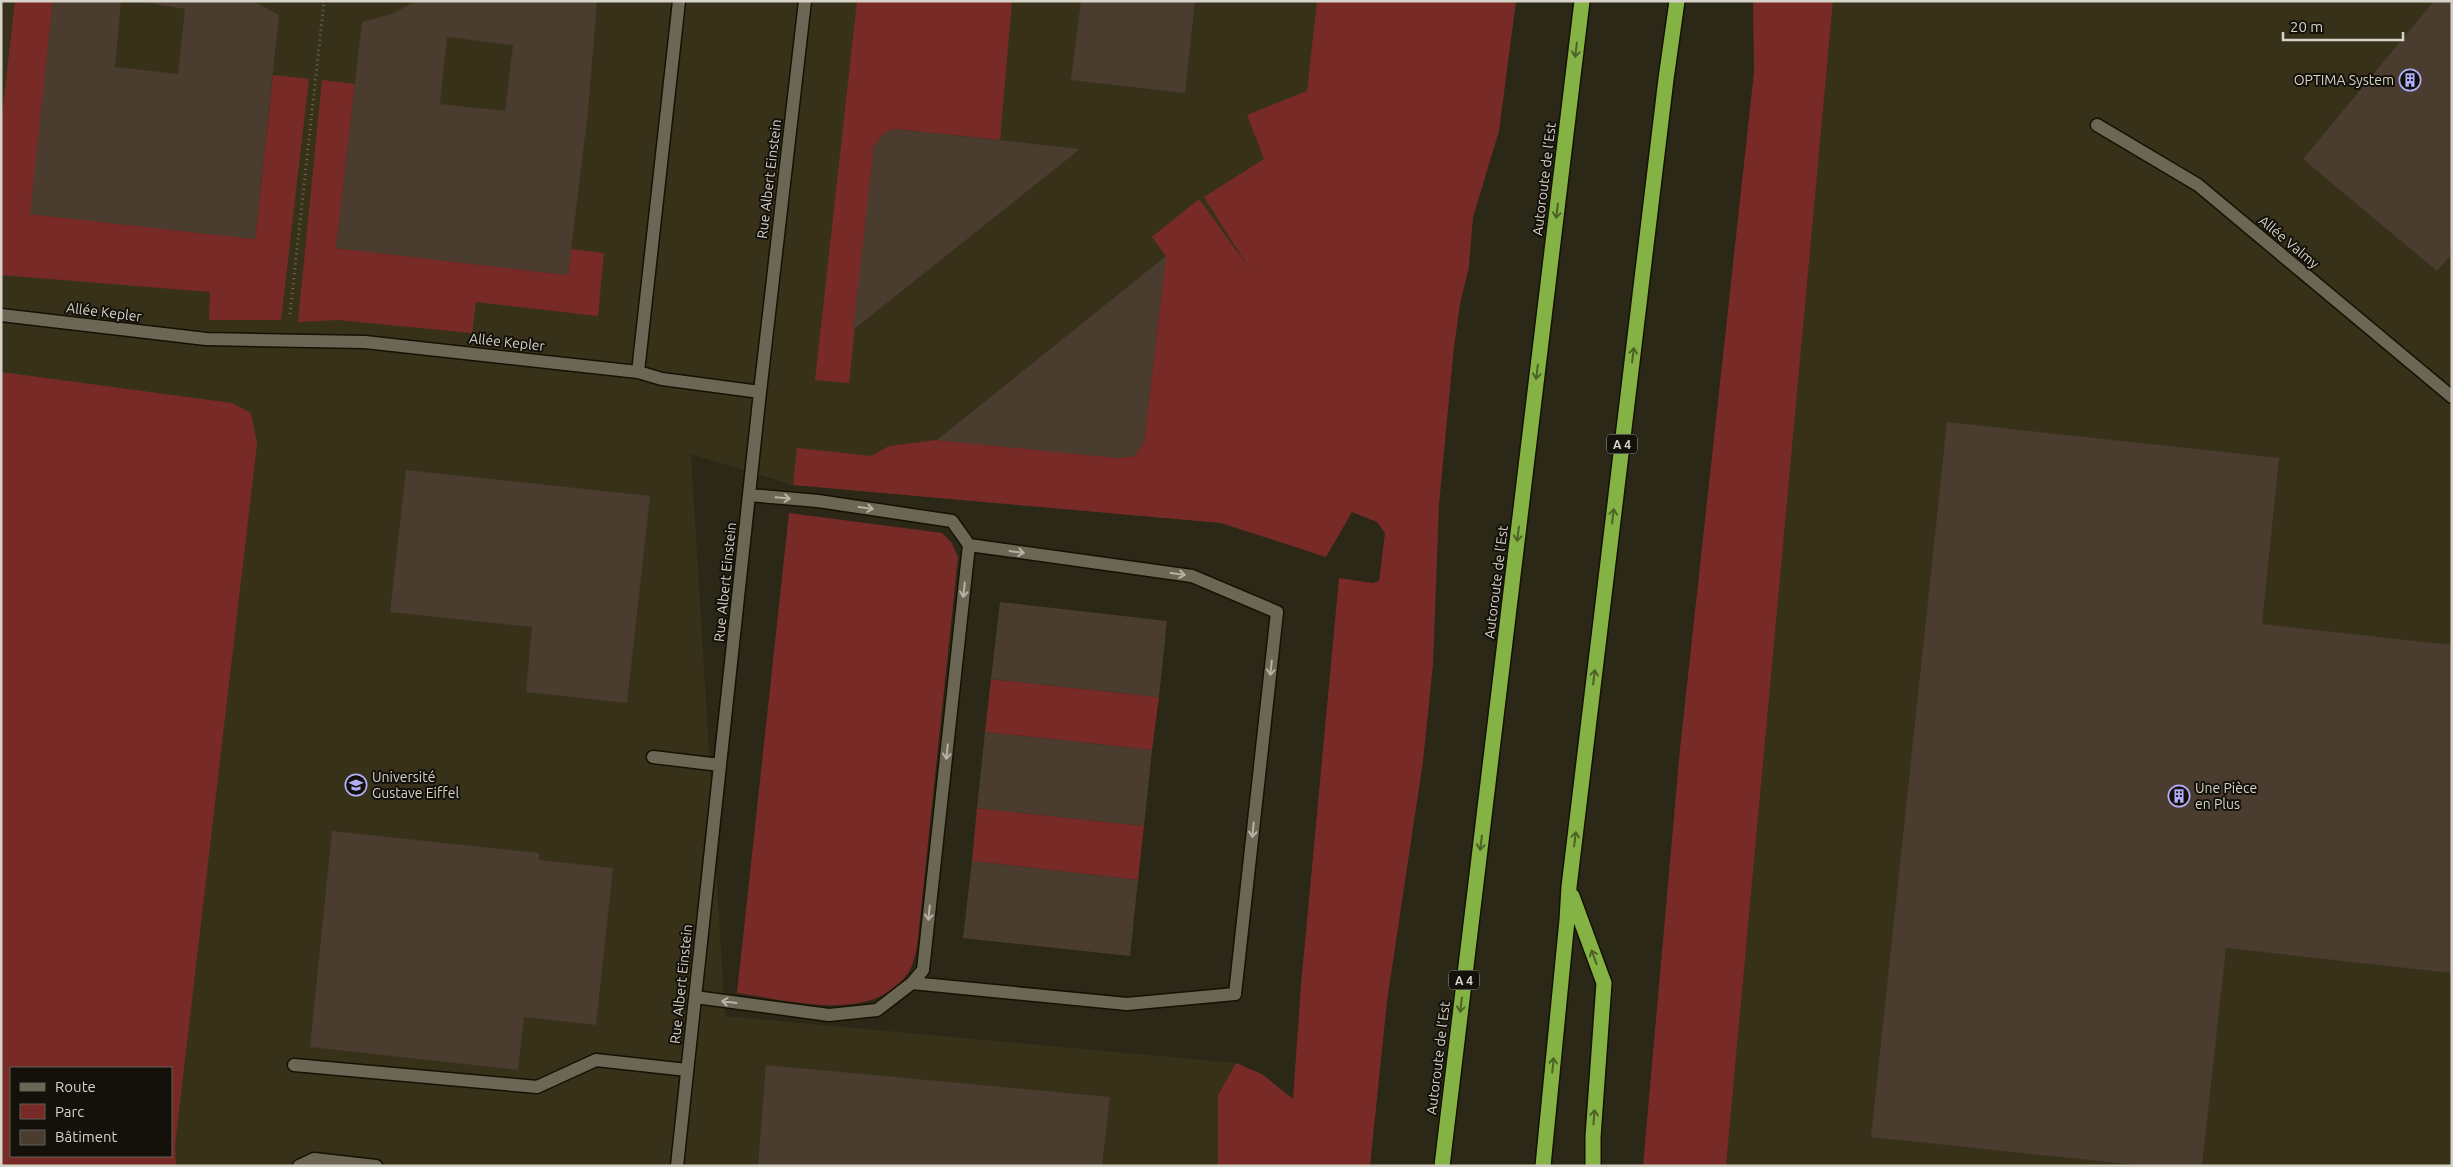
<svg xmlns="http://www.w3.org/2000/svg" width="2453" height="1167" font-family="Ubuntu,sans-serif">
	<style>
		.built { fill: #38311a; fill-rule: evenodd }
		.green { fill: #782b26; fill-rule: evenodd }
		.building { fill: #4a3c2f; fill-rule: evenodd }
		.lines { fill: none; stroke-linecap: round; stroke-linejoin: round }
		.minor-casing { stroke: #151103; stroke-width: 15 }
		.highway-casing { stroke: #151103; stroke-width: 18 }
		.path { stroke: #706c5e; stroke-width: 3; stroke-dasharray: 1 4; stroke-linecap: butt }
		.minor { stroke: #6c6754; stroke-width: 12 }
		.highway { stroke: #84b244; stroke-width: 15 }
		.oneway { stroke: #4c6227 }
		.oneway2 { stroke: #b6b3a6 }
		.labels { text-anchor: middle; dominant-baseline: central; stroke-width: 4; stroke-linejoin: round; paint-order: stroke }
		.shield { fill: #13110a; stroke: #9c9990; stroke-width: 1 }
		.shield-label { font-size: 12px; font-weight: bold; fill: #d6d3c9 }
		.poi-label { font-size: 14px; fill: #d6d3c9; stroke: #13110a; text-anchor: start }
		.street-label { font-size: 14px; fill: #d6d3c9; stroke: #13110a }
	</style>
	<rect width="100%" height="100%" fill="#2c2817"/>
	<path class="built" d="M 1,1 L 1332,1 L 1221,523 L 793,485 L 691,454 L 725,1016 L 1236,1063 L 1218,1095 L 1218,1166 L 1,1166 ZM 11,1068 L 171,1068 L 171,1156 L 11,1156 Z
		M 1833,1 L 2452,1 L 2452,1166 L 1726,1166 Z"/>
	<path class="green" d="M 15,1 L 53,1 L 31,214 L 255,239 L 273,75 L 309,79 L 281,320 L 209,320 L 210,292 L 1,275 L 1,125 Z
		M 857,1 L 1012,1 L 1000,140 L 894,129 L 885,133 L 874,146 L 849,383 L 815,380 Z
		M 1317,1 L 1516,1 L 1499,131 L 1473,217 L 1469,267 L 1460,304 L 1454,347 L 1439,504 L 1433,664 L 1423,761 L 1387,1001 L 1370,1166 L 1218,1166 L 1218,1095 L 1236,1063 L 1262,1074 L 1293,1099 L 1301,985 L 1339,578 L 1372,583 L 1379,581 L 1385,533 L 1377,522 L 1352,512 L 1326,557 L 1221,523 L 793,485 L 797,448 L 871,456 L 889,446 L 937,440 L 1118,458 L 1135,456 L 1144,441 L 1166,256 L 1152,237 L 1199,199 L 1249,268 L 1204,197 L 1264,159 L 1247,115 L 1307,91 Z
		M 1753,1 L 1833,1 L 1726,1166 L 1643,1166 L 1680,749 L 1754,72 Z
		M 322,80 L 355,84 L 336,248 L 568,275 L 570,249 L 604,253 L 598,316 L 476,302 L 472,333 L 338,320 L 298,322 Z
		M 1,372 L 232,403 L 251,413 L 257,444 L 175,1145 L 176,1166 L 1,1166 ZM 11,1068 L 171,1068 L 171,1156 L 11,1156 Z
		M 789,513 L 942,533 L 951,542 L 958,557 L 917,947 C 915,955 913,966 908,973 C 872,1025 790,1000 737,993 Z
		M 991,679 L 1159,697 L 1152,750 L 985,732 Z
		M 977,808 L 1144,826 L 1138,880 L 972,861 Z"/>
	<path class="building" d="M 53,1 L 121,1 L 115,67 L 178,74 L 185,9 L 135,1 L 253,1 L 279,15 L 255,239 L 30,214 Z
		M 417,1 L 597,1 L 588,111 L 568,275 L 336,248 L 362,22 L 391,14 ZM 447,37 L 513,45 L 505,111 L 440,104 Z
		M 1081,1 L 1195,1 L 1185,93 L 1071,80 Z
		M 2434,1 L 2452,1 L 2452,254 L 2437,271 L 2303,159 Z
		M 894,129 L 1080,149 L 853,330 L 874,146 L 885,133 Z
		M 1166,256 L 1144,441 L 1135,456 L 1118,458 L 937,440 Z
		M 1947,422 L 2279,458 L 2262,624 L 2452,645 L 2452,973 L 2226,948 L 2202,1166 L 2147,1166 L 1871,1137 Z
		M 406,470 L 650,496 L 627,703 L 526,692 L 532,627 L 390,612 Z
		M 1000,602 L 1167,621 L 1159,697 L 991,679 Z
		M 985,732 L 1152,750 L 1144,826 L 977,808 Z
		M 332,831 L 539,853 L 539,860 L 613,868 L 596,1025 L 524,1017 L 518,1070 L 310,1047 Z
		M 972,861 L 1138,880 L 1130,956 L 963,938 Z
		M 766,1065 L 1110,1097 L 1102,1166 L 758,1166 Z"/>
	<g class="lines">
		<g class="minor-casing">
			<path id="minor" d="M 2097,125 L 2198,185 L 2452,397
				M 1,315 L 206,339 L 365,342 L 638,372 L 679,1
				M 638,372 L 662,379 L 760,392
				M 653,757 L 720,765
				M 912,983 L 1127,1004 L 1235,994 L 1277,612 L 1192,576 L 969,545
				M 695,997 L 829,1015 L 877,1010 L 912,983 L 923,970 L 969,545 L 952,521 L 818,501 L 749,495
				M 294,1065 L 537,1087 L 596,1060 L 687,1070
				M 299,1166 L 314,1159 L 376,1166
				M 677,1166 L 760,392 L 805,1"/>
		</g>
		<g class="highway-casing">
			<path id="highway" d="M 1572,896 L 1604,983 L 1593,1137 L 1593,1166
				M 1442,1166 L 1582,1
				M 1543,1166 L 1567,920 L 1569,887 L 1666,79 L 1677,1"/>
		</g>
		<path class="path" d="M 290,314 L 324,1"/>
		<use href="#minor" class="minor"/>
		<use href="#highway" class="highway"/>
	</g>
	<defs><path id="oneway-shaft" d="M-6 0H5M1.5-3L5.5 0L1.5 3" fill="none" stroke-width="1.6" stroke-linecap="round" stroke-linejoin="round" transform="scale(1.25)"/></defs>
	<g class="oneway">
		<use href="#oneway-shaft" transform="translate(1576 50) rotate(97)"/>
		<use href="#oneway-shaft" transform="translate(1557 211) rotate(97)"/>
		<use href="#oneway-shaft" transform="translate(1633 355) rotate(-83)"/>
		<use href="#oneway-shaft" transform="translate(1537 372) rotate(97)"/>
		<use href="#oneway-shaft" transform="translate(1613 516) rotate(-83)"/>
		<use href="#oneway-shaft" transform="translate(1518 534) rotate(97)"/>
		<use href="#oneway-shaft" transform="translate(1594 677) rotate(-83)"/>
		<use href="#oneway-shaft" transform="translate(1575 839) rotate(-83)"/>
		<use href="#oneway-shaft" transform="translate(1481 843) rotate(97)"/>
		<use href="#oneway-shaft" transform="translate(1594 957) rotate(-110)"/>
		<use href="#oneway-shaft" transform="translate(1461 1005) rotate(97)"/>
		<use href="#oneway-shaft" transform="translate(1553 1065) rotate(-84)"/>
		<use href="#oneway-shaft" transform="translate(1594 1117) rotate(-86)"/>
	</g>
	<g class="oneway2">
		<use href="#oneway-shaft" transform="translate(783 498) rotate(5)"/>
		<use href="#oneway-shaft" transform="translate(866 508) rotate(8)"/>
		<use href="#oneway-shaft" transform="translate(1017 552) rotate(8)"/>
		<use href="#oneway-shaft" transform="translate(1178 574) rotate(8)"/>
		<use href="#oneway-shaft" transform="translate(964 590) rotate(96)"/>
		<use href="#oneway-shaft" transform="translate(1271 668) rotate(96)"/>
		<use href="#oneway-shaft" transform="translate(947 752) rotate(96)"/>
		<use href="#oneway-shaft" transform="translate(1253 830) rotate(96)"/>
		<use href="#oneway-shaft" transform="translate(929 913) rotate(96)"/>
		<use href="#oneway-shaft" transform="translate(729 1002) rotate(-173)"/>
	</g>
	<defs>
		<g id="building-ring" transform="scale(1.125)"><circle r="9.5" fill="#13110a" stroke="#b0aefa" stroke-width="1.5"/><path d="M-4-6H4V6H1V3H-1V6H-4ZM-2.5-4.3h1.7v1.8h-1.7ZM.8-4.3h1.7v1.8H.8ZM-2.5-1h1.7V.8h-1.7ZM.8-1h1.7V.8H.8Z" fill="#b0aefa"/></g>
		<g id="university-ring" transform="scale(1.125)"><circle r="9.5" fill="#13110a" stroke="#b0aefa" stroke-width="1.5"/><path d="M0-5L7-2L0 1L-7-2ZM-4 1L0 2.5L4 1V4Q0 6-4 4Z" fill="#b0aefa"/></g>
	</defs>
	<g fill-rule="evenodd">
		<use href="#building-ring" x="2410" y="80"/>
		<use href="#university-ring" x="356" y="785"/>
		<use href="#building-ring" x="2179" y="796"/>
	</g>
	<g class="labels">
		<g class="shield">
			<rect x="1607" y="434.5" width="30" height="19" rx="4"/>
			<rect x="1449" y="970.5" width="30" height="19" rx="4"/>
		</g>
		<g class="shield-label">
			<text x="1622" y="444">A 4</text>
			<text x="1464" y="980">A 4</text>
		</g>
		<g class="poi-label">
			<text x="2394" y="80" text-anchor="end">OPTIMA System</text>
			<text x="372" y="777">Université<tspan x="372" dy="16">Gustave Eiffel</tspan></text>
			<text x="2195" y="788">Une Pièce<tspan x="2195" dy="16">en Plus</tspan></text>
		</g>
		<g class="street-label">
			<text transform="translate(769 179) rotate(-83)">Rue Albert Einstein</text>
			<text transform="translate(1544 179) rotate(-83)">Autoroute de l’Est</text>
			<text transform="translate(2289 242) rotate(40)">Allée Valmy</text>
			<text transform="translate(104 312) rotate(7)">Allée Kepler</text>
			<text transform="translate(507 342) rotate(6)">Allée Kepler</text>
			<text transform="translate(725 582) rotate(-84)">Rue Albert Einstein</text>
			<text transform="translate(1496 582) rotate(-83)">Autoroute de l’Est</text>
			<text transform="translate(681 984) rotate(-84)">Rue Albert Einstein</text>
			<text transform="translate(1438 1058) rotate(-83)">Autoroute de l’Est</text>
		</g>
	</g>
	<rect width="2453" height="1167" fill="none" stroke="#d6d3c9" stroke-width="5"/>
	<rect x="10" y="1067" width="162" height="90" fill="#13110a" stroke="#615f56"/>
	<rect x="20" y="1083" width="25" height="8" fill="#6c6754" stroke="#615f56"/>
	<text x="55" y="1092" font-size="15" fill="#d6d3c9">Route</text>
	<rect x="20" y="1104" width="25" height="15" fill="#782b26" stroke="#615f56"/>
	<text x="55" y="1117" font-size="15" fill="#d6d3c9">Parc</text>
	<rect x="20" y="1130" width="25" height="15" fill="#4a3c2f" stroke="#615f56"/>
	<text x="55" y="1142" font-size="15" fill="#d6d3c9">Bâtiment</text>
	<path d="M2283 32v8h120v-8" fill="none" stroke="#d6d3c9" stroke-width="2.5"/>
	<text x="2290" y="32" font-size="15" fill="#d6d3c9" stroke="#13110a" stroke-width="4" paint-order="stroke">20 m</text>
</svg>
